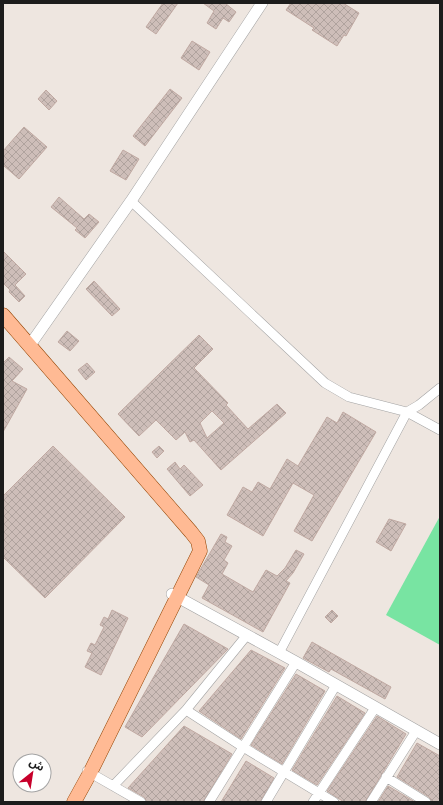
<svg xmlns="http://www.w3.org/2000/svg" width="443" height="805" font-family="'Asap Condensed','Noto Sans Arabic',sans-serif">
	<style>
		.pitch { fill: #78e4a2 }
		.building { fill: url(#building-cross-hatch); stroke: #c0a9a2; fill-rule: evenodd }
		.lines { fill: none; stroke-linecap: round; stroke-linejoin: round }
		.minor-casing { stroke: #a3a3a3; stroke-width: 10 }
		.tertiary-casing { stroke: #a3a3a3; stroke-width: 12 }
		.primary-casing { stroke: #934300; stroke-width: 15 }
		.minor { stroke: #fff; stroke-width: 9 }
		.tertiary { stroke: #fff; stroke-width: 11 }
		.primary { stroke: #ffba94; stroke-width: 14 }
	</style>
	<defs>
		<pattern id="building-cross-hatch" width="8" height="8" patternUnits="userSpaceOnUse"><rect width="8" height="8" fill="#cebeb9"/><path d="M0 0l8 8M0 8l8-8" fill="none" stroke="#b0a39e"/></pattern>
	</defs>
	<rect width="100%" height="100%" fill="#eee6e0"/>
	<path class="pitch" d="M 440,516 L 440,645 L 386,615 Z"/>
	<path class="building" d="M 163,3 L 178,3 L 156,34 L 146,27 Z
		M 203,3 L 225,3 L 236,12 L 229,22 L 223,18 L 216,29 L 207,23 L 214,11 Z
		M 291,3 L 343,3 L 359,13 L 346,36 L 344,35 L 337,46 L 312,30 L 314,28 L 286,10 Z
		M 192,41 L 210,52 L 199,70 L 181,58 Z
		M 170,89 L 182,98 L 145,146 L 133,136 Z
		M 46,90 L 57,101 L 49,110 L 38,99 Z
		M 24,127 L 47,147 L 19,179 L 3,165 L 3,151 Z
		M 123,150 L 139,159 L 126,180 L 110,171 Z
		M 59,197 L 84,219 L 89,214 L 99,222 L 85,238 L 75,230 L 77,228 L 51,207 Z
		M 3,251 L 26,274 L 15,285 L 25,296 L 19,302 L 9,292 L 10,290 L 3,283 Z
		M 94,281 L 120,309 L 112,316 L 86,289 Z
		M 67,331 L 79,341 L 70,351 L 58,342 Z
		M 199,335 L 213,349 L 194,368 L 228,403 L 226,405 L 248,429 L 277,404 L 286,413 L 221,470 L 194,440 L 190,442 L 185,432 L 176,440 L 156,420 L 139,436 L 118,414 ZM 212,411 L 224,423 L 207,438 L 200,423 Z
		M 9,357 L 23,369 L 12,381 L 27,389 L 3,432 L 3,363 Z
		M 87,363 L 95,372 L 86,380 L 78,370 Z
		M 343,412 L 376,432 L 312,541 L 294,531 L 314,495 L 293,483 L 263,536 L 227,515 L 243,487 L 252,492 L 258,482 L 270,489 L 287,459 L 298,466 L 327,417 L 337,423 Z
		M 53,446 L 125,517 L 45,598 L 3,557 L 3,496 Z
		M 159,446 L 164,451 L 157,458 L 152,452 Z
		M 175,462 L 180,469 L 184,465 L 203,485 L 190,496 L 167,469 Z
		M 389,519 L 406,524 L 391,551 L 376,542 Z
		M 221,534 L 227,537 L 225,542 L 232,546 L 224,560 L 228,563 L 222,574 L 253,592 L 266,570 L 277,576 L 285,568 L 296,550 L 304,554 L 293,573 L 286,581 L 290,583 L 263,632 L 202,598 L 209,585 L 196,577 Z
		M 112,610 L 128,618 L 101,675 L 85,667 L 92,653 L 87,651 L 91,643 L 95,645 L 104,627 L 100,625 L 104,617 L 108,619 Z
		M 332,610 L 338,616 L 331,623 L 325,617 Z
		M 184,624 L 228,649 L 142,737 L 125,727 Z
		M 312,642 L 391,687 L 385,699 L 331,669 L 329,672 L 303,658 Z
		M 251,650 L 285,668 L 241,739 L 199,711 Z
		M 296,674 L 325,691 L 282,764 L 251,745 Z
		M 337,696 L 365,713 L 317,785 L 292,770 Z
		M 377,716 L 406,734 L 365,802 L 344,802 L 327,791 Z
		M 184,726 L 232,754 L 203,802 L 147,802 L 144,797 L 128,788 Z
		M 417,743 L 440,756 L 440,802 L 432,802 L 429,797 L 397,777 Z
		M 246,761 L 274,778 L 260,802 L 221,802 Z
		M 388,786 L 415,802 L 378,802 Z"/>
	<g class="lines">
		<g class="minor-casing">
			<path id="minor" d="M 131,201 L 325,383 L 349,397 L 407,412 L 440,430
				M 279,653 L 407,412 L 419,405 L 440,388
				M 186,710 L 243,747 L 334,802
				M 87,771 L 141,802
				M 386,777 L 426,802
				M 113,786 L 186,710 L 247,635
				M 209,802 L 296,662
				M 266,802 L 336,685
				M 313,802 L 375,708
				M 371,802 L 416,731"/>
		</g>
		<g class="tertiary-casing">
			<path id="tertiary" d="M 30,345 L 131,201 L 262,3
				M 172,594 L 296,662 L 440,744"/>
		</g>
		<g class="primary-casing">
			<path id="primary" d="M 3,315 L 191,532 L 198,541 L 200,551 L 90,773 L 74,802"/>
		</g>
		<use href="#minor" class="minor"/>
		<use href="#tertiary" class="tertiary"/>
		<use href="#primary" class="primary"/>
	</g>
	<rect width="443" height="805" fill="none" stroke="#1c1c1c" stroke-width="8"/>
	<g transform="translate(32 773) rotate(30)"><circle r="19" fill="#ffffff" stroke="#a4a4a4"/>
	<path d="M0-3L7 15L0 10L-7 15Z" fill="#c7002b"/>
	<text y="-6" font-size="11" font-weight="bold" text-anchor="middle" fill="#1c1c1c">ش</text>
	</g>
</svg>
